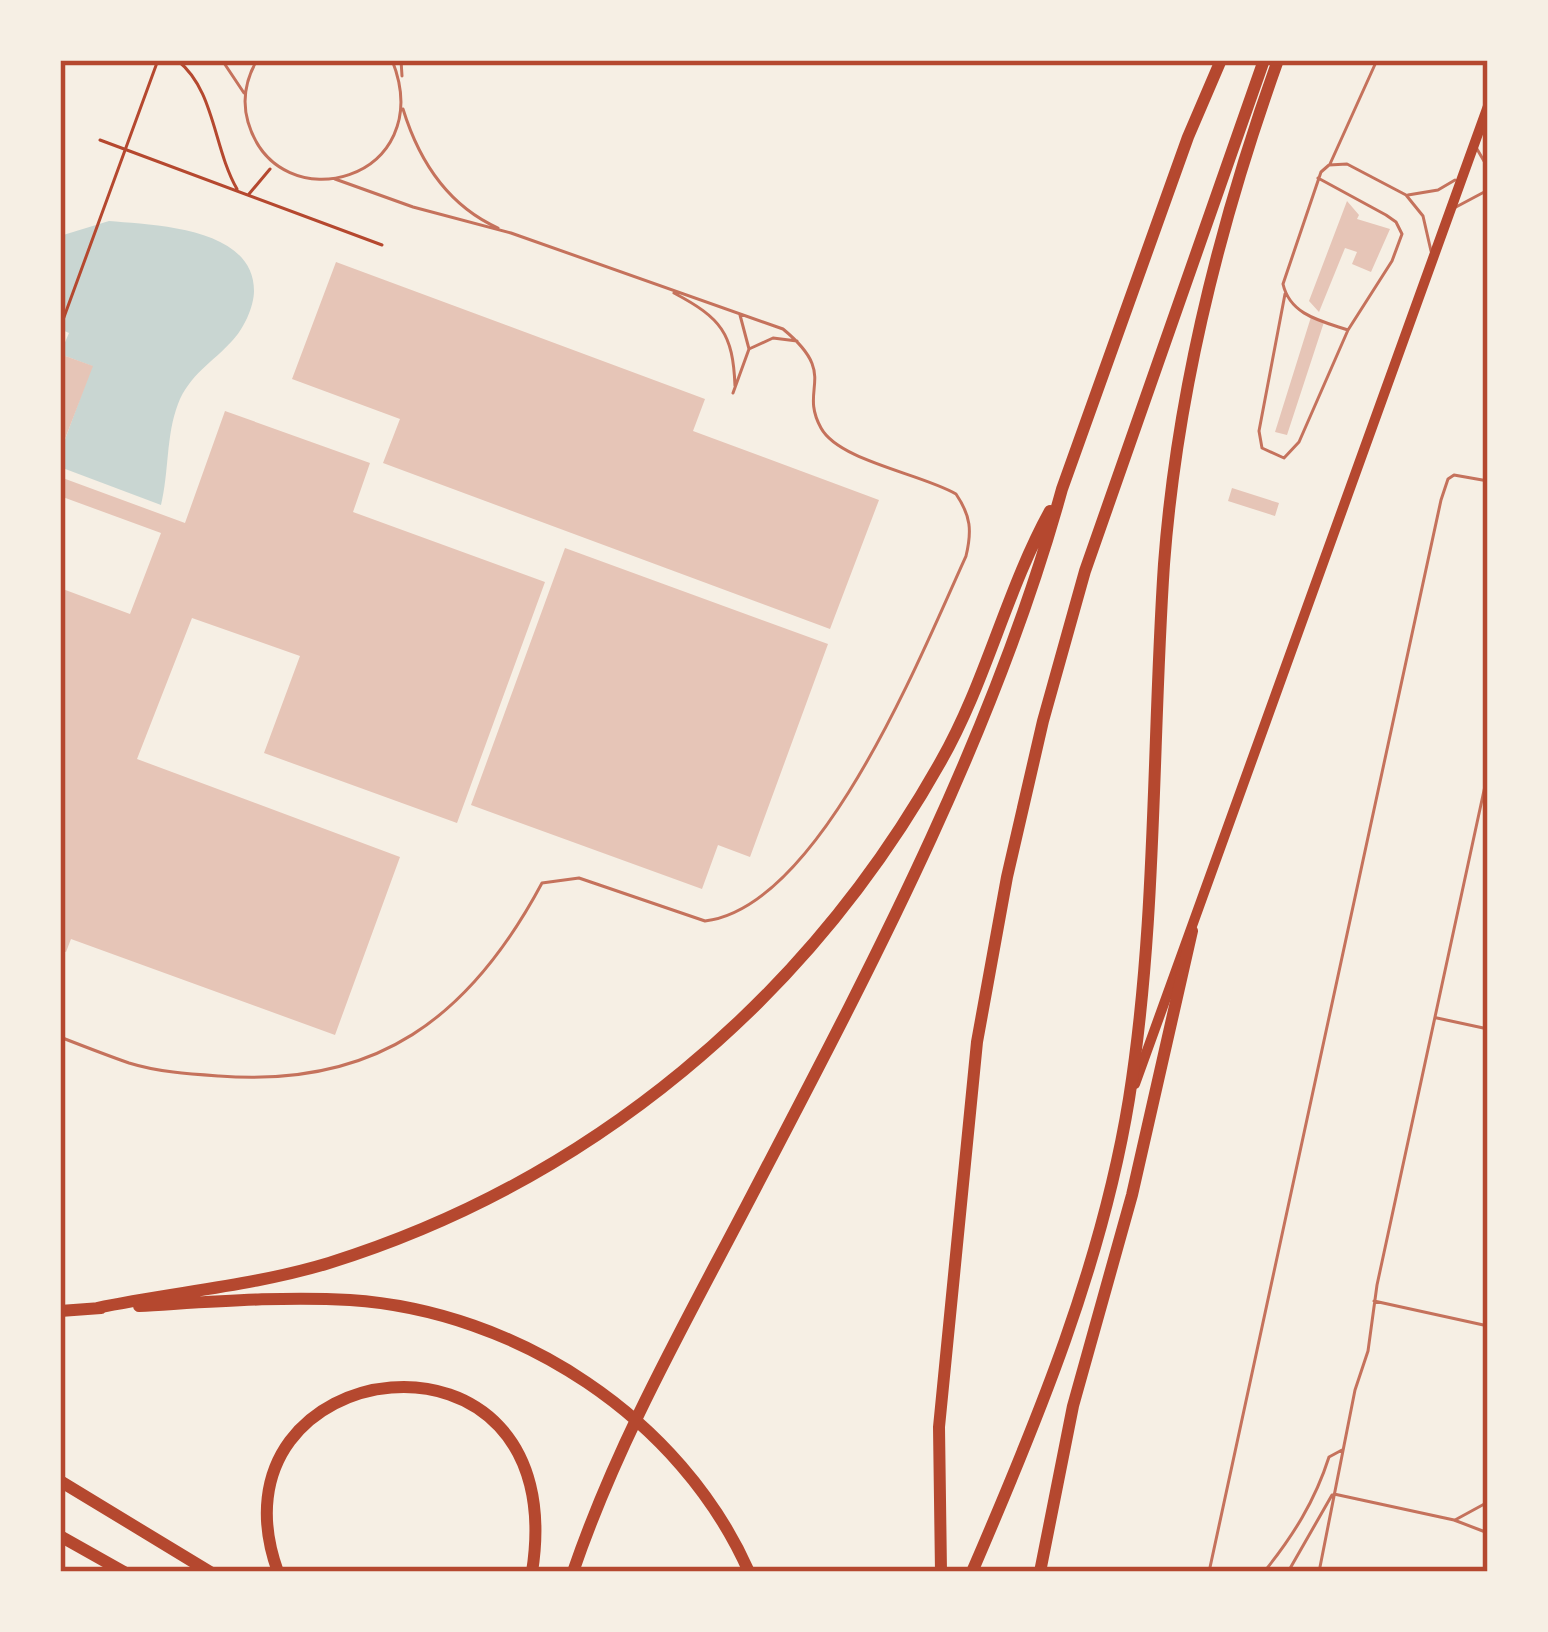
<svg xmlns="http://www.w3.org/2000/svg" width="1548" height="1632" font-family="'PT Sans',sans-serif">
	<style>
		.water { fill: #c9d6d2 }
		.building { fill: #e6c5b7 }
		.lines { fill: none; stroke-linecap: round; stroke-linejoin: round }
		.path { stroke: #b5482f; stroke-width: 3 }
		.service { stroke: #c5725c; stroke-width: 3 }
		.primary { stroke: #b5482f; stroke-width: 10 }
		.motorway { stroke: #b5482f; stroke-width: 12 }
		.neatline { fill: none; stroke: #b5482f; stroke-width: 4.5 }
	</style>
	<rect width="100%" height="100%" fill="#f6efe4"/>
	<path class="water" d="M 109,221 C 154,225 254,227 254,291 C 254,307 243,330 232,341 C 213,362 189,375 178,404 C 166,435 169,473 161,505 L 60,467 L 60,453 L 92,366 L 60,354 L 69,333 L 60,329 L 60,236 Z"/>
	<path class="building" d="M 1347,201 L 1359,215 L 1357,219 L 1390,229 L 1371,272 L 1352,264 L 1357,252 L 1345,248 L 1319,312 L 1309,301 Z
		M 336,262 L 705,399 L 693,431 L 879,500 L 830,629 L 383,463 L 400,419 L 292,379 Z
		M 1311,317 L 1324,322 L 1287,435 L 1275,432 Z
		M 60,354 L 93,366 L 60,452 Z
		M 225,411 L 370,463 L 353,512 L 545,582 L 457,823 L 264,753 L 300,656 L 192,618 L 137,759 L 400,857 L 335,1035 L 71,939 L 66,952 L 60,950 L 60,588 L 130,614 L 161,533 L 60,496 L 60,477 L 185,523 Z
		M 1232,488 L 1279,503 L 1275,516 L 1228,501 Z
		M 565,548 L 828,644 L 750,857 L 718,845 L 702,889 L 471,805 Z"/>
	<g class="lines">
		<path class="path" d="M 177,60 C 215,90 213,147 237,189
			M 100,140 L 382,245
			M 249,194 L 270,169
			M 60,328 L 158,60"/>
		<path class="service" d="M 222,60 L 244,93
			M 257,60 C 246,79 242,101 248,122 C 278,225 440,180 392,60
			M 401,60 L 402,76
			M 403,109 C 419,161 447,205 498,228
			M 1477,149 L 1488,168
			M 1330,164 L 1377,60
			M 1408,195 L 1438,190 L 1455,180
			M 1456,207 L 1488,190
			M 674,293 C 721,318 733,333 735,386
			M 1285,294 L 1259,431 L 1262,448 L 1284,458 L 1299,442 L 1348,330 L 1392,261 L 1402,234 L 1396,222 L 1386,215 L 1318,178
			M 1348,330 C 1321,321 1290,315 1283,284 L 1321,172 L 1329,165 L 1347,164 L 1406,195 L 1423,216 L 1431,251
			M 749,349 L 773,338 L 797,341
			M 733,393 L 749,349 L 740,315
			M 1437,1018 L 1488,1029
			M 60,1037 C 83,1046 106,1055 129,1063 C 158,1072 189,1074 219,1076 C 376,1088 470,1018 542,883 L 579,878 L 705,921 C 821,907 922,652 966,556 C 972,531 971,516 956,494 C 922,474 839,461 821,428 C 798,387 840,376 783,329 L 511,233 L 413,207 L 335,179
			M 1374,1301 L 1488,1326
			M 1334,1494 L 1454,1520 L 1488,1533
			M 1455,1520 L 1488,1502
			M 1209,1572 L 1441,500 L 1448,479 L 1454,475 L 1488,481
			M 1264,1572 C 1293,1536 1315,1501 1329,1457 L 1342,1450
			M 1288,1572 L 1332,1495
			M 1319,1572 L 1355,1390 L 1368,1351 L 1377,1285 L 1488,772"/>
		<path class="primary" d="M 1135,1084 L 1488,106"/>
		<path class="motorway" d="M 139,1306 C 209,1302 280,1296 350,1300 C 517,1311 681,1418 749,1572
			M 97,1308 C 174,1292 253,1286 329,1263 C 591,1181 807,1000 941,761 C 986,682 1006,591 1050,511
			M 60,1311 L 101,1308
			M 60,1481 L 210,1572
			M 60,1536 L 124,1572
			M 278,1572 C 198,1352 575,1300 532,1572
			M 573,1572 C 618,1440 688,1318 752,1195 C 870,969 994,736 1062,489 L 1188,137 L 1221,60
			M 941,1572 L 939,1427 L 977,1042 L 1007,877 L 1043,721 L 1085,571 L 1264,60
			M 972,1572 C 1038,1419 1102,1264 1129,1099 C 1157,923 1152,742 1164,564 C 1177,392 1220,222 1278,60
			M 1040,1572 L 1073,1406 L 1132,1195 L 1192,931"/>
	</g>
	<rect width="1548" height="1632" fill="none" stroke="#f6efe4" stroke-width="126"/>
	<rect x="63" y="63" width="1422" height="1506" class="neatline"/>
</svg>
